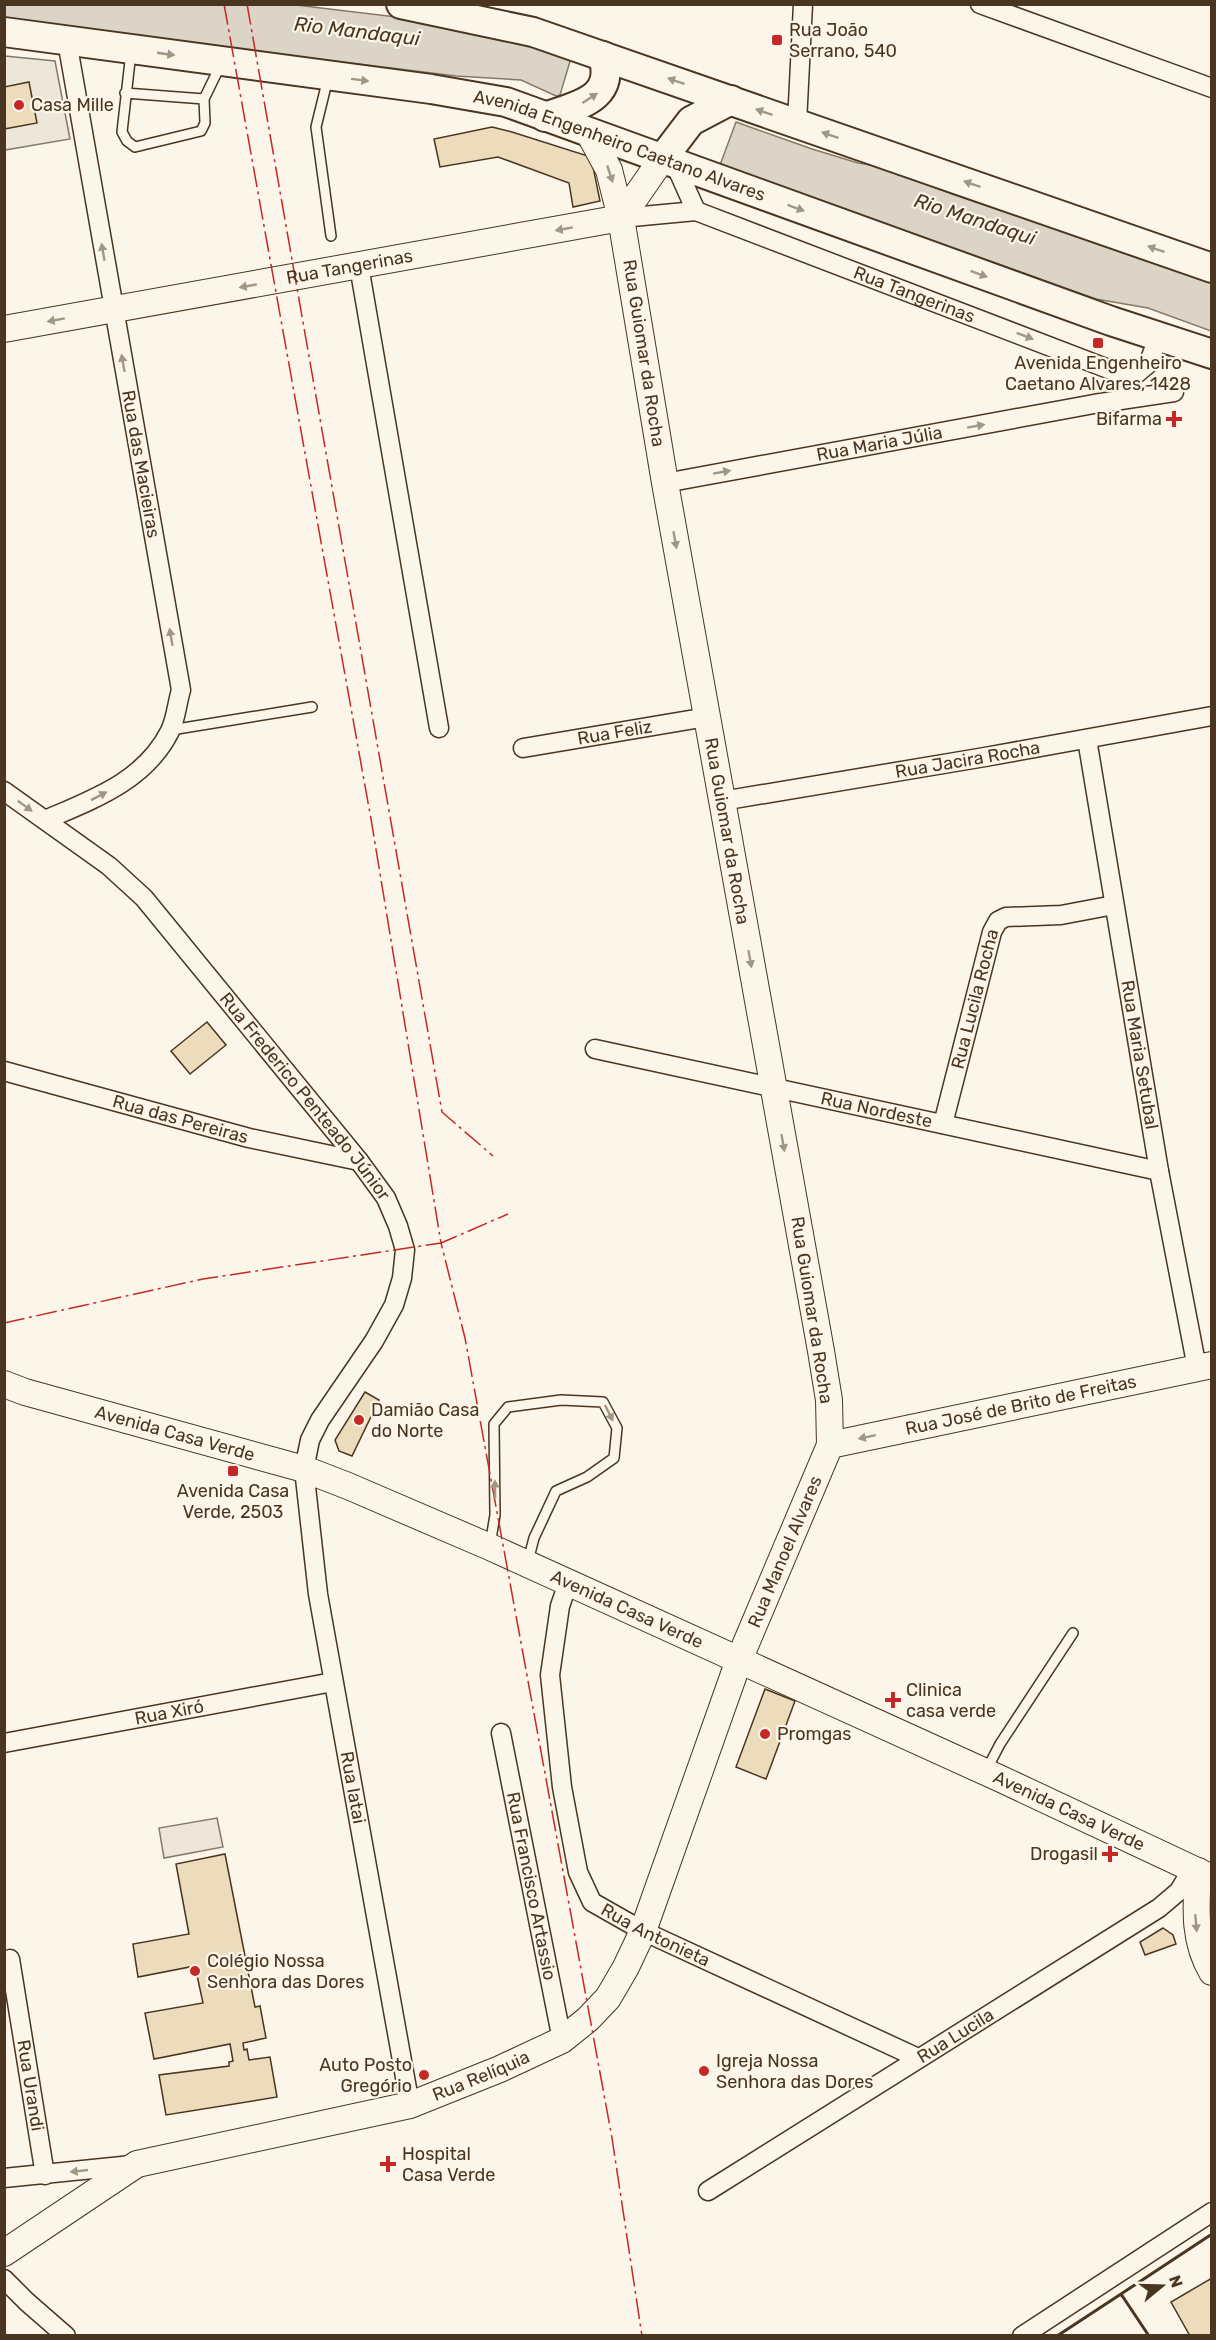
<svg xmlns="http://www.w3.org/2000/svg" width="1216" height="2340" font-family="Rubik,sans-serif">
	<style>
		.green { fill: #ede6d9; stroke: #887966; stroke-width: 1.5 }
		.parking { fill: #ede7d9; stroke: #887966; stroke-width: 1.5 }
		.water { fill: #dcd4c6; stroke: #887966; stroke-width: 1.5 }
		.building { fill: #ecdcbc; stroke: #4a3520; stroke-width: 1.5 }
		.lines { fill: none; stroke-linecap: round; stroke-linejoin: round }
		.lane-casing { stroke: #4a3520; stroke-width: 12 }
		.street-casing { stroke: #4a3520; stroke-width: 21 }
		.secondary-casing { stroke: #4a3520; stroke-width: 28 }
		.primary-casing { stroke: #4a3520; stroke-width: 32 }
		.lane { stroke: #fbf6e9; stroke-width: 9 }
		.street { stroke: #fbf6e9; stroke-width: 18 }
		.secondary { stroke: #fbf6e9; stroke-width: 26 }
		.primary { stroke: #fbf6e9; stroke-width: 28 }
		.wall { stroke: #4a3520; stroke-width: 3 }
		.power { stroke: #c62828; stroke-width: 1.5; stroke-dasharray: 21 4.5 3 4.5; stroke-linecap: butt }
		.oneway { fill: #a29684 }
		.poi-dot { fill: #c62828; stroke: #fbf6e9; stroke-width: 2 }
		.labels { text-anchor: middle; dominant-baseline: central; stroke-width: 4.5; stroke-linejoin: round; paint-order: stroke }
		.poi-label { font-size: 18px; fill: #4a3520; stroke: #fbf6e9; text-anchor: start }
		.street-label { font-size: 18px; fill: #4a3520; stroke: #fbf6e9 }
		.water-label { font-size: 20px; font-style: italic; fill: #4a3520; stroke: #fbf6e9 }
	</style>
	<rect width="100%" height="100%" fill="#fbf6e9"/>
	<path class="green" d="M 217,1818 L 223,1847 L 164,1858 L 159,1828 Z"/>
	<path class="parking" d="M 5,56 L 55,61 L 70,139 L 5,150 Z"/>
	<path class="water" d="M 5,5 L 296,5 L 413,19 L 496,35 L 571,58 L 560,95 L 556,96 L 521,80 L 456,76 L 5,20 Z
		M 736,122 L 812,149 L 858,163 L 878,166 L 952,194 L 1211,282 L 1211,331 L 1148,308 L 1096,299 L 720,165 Z"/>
	<path class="building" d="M 29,82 L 37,123 L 4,129 L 4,87 Z
		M 492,127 L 512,132 L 591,157 L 600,201 L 573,207 L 569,183 L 498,157 L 440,167 L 434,139 Z
		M 207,1022 L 226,1045 L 190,1074 L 171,1051 Z
		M 365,1392 L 379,1400 L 352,1456 L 339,1451 L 335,1440 Z
		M 765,1689 L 795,1701 L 766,1779 L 736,1767 Z
		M 225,1854 L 255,2007 L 260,2006 L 266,2038 L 243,2043 L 244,2050 L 247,2049 L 249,2060 L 270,2057 L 277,2097 L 166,2115 L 159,2075 L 229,2066 L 229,2062 L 233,2061 L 230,2044 L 154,2059 L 145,2013 L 203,2003 L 195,1966 L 138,1977 L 133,1944 L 189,1934 L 176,1864 Z
		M 1163,1928 L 1173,1935 L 1176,1944 L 1145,1955 L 1140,1942 Z
		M 1212,2278 L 1212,2336 L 1190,2336 L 1171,2302 Z"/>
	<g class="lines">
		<g class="lane-casing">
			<path id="lane" d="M 131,52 L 122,132 L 127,141 L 135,147 L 201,131 L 205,123 L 204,99 L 221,64
				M 328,78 L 316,127 L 331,236
				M 125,93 L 204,99
				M 171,730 L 312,707
				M 490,1545 L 495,1515 L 494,1424 L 508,1407 L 561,1400 L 603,1402 L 617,1428 L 614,1458 L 587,1477 L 556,1491 L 534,1538 L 528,1561
				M 987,1769 L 1000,1744 L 1073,1633"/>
		</g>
		<g class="street-casing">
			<g id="street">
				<path d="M 980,4 L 1212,88"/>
				<path d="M 797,123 L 803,4"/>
				<path d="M 675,164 L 696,211"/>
				<path id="s1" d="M 621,218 L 696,211 L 1132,378"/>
				<path d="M 359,266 L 439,728"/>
				<path d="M 1123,385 L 1148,364 L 1159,336"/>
				<path id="s2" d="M 665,483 L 1094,404 L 1174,392"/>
				<path id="s3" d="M 1087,739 L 1159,1171 L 1197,1368"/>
				<path id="s4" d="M 523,748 L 707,717"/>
				<path id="s5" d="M 4,791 L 109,866 L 144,898 L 359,1161 L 386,1198 L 398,1226 L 405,1250 L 402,1278 L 394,1305 L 374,1341 L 320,1420 L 310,1440 L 304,1469 L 318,1594 L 410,2105"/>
				<path id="s6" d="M 722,801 L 985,757 L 1212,716"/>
				<path d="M 45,820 C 94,799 145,781 170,731 C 176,719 177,703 181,690 L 67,41"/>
				<path id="s7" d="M 595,1049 L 1159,1171"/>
				<path id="s8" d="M 4,1071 L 249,1138 L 359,1161"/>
				<path id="s9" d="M 943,1124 L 992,932 L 998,921 L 1006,917 L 1061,915 L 1114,905"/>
				<path id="s10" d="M 568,1583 L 560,1606 L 550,1675 L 562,1787 L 578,1872 L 592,1902 L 643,1931 L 918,2058"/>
				<path id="s11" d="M 501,1733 L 562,2040"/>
				<path id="s12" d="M 4,1743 L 333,1682"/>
				<path id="s13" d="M 10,1959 L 45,2175"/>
				<path d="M 4,2178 L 132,2165"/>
				<path id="s14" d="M 708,2191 L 1159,1908 L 1179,1891 L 1192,1869"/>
				<path d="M 4,2279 L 27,2302 L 66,2336"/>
				<path d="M 1022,2336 L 1212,2212"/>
			</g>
		</g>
		<g class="secondary-casing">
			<g id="secondary">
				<path id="s15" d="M 4,329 L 621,218 L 609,170 L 589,133"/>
				<path id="s16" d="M 4,1384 L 25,1392 L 304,1469 L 348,1486 L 490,1547 L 1001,1779 L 1212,1878"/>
				<path id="s17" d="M 830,1445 L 1212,1365"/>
				<path d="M 1198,1871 C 1196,1907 1193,1940 1212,1972"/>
				<path id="s18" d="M 4,2253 L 137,2164 L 410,2105 L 500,2069 L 562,2040 L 588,2019 L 608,1998 L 626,1967 L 643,1931 L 739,1660 L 830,1445 L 829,1400 L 821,1351 L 665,483 L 621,218 L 662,159"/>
			</g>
		</g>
		<g class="primary-casing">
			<g id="primary">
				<path d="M 401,4 L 533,32 L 1212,268"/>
				<path id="s19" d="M 4,32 L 431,89 L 506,102 L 1111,321 L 1212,354"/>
				<path d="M 545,117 C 577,105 616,100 603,56"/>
				<path d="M 662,159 L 691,121 L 731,100"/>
			</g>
		</g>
		<use href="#lane" class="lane"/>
		<use href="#street" class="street"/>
		<use href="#secondary" class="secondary"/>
		<use href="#primary" class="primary"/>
		<path class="wall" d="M 1057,2336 L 1121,2294 L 1122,2296
			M 1149,2336 L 1121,2294 L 1212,2234"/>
		<path class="power" d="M 224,4 L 371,819 L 441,1243 L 508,1214
			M 247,4 L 442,1112 L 493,1156
			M 4,1323 L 203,1279 L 441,1243 L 465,1338 L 612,2138 L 642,2336"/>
	</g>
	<defs><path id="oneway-solid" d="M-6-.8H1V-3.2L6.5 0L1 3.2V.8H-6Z" transform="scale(1.5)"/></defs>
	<g class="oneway">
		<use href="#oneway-solid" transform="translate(166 54) rotate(8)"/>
		<use href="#oneway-solid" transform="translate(360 80) rotate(7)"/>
		<use href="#oneway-solid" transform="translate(676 81) rotate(-161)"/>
		<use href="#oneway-solid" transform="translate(590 98) rotate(-33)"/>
		<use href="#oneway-solid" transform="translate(764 112) rotate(-161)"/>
		<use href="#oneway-solid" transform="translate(830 135) rotate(-161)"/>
		<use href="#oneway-solid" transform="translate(610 174) rotate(72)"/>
		<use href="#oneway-solid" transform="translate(972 184) rotate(-161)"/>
		<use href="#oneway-solid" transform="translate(796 208) rotate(20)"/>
		<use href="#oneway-solid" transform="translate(564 229) rotate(170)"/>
		<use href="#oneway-solid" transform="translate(1156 249) rotate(-161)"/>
		<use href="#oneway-solid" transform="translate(103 252) rotate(-100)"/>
		<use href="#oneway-solid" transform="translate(979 274) rotate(20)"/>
		<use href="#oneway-solid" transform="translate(248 286) rotate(170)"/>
		<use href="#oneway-solid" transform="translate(56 320) rotate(170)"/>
		<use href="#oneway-solid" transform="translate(1025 336) rotate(21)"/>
		<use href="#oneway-solid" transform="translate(123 363) rotate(-100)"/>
		<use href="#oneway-solid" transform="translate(976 426) rotate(-10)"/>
		<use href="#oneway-solid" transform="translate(722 472) rotate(-10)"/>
		<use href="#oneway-solid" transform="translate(675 540) rotate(80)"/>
		<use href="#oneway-solid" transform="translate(171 637) rotate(-100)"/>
		<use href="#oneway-solid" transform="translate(99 796) rotate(-27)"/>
		<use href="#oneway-solid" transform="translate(25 806) rotate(36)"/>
		<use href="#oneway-solid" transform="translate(750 959) rotate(80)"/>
		<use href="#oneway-solid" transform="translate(783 1143) rotate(80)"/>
		<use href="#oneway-solid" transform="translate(609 1413) rotate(63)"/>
		<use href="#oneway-solid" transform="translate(867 1437) rotate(168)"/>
		<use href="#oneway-solid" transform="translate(495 1489) rotate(-91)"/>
		<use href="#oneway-solid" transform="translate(1196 1923) rotate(85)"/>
		<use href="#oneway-solid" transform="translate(79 2171) rotate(174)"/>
	</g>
	<g class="poi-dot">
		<rect x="771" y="34" width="12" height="12" rx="3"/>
		<circle cx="19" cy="105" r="6"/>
		<rect x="1092" y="337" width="12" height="12" rx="3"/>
		<path d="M1171 410h6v6h6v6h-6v6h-6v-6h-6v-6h6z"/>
		<circle cx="359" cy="1420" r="6"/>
		<rect x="227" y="1465" width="12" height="12" rx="3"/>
		<path d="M890 1691h6v6h6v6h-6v6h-6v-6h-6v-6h6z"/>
		<circle cx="765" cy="1734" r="6"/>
		<path d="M1107 1845h6v6h6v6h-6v6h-6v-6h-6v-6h6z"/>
		<circle cx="195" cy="1971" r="6"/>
		<circle cx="704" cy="2071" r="6"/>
		<circle cx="424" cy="2075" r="6"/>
		<path d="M385 2155h6v6h6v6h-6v6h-6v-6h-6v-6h6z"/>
	</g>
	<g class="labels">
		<g class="poi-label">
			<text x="789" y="30">Rua João<tspan x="789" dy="21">Serrano, 540</tspan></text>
			<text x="31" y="105">Casa Mille</text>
			<text x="1098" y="363" text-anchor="middle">Avenida Engenheiro<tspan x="1098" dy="21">Caetano Alvares, 1428</tspan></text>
			<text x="1162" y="419" text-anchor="end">Bifarma</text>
			<text x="371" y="1410">Damião Casa<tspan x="371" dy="21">do Norte</tspan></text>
			<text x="233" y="1491" text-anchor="middle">Avenida Casa<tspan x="233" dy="21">Verde, 2503</tspan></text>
			<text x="906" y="1690">Clinica<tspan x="906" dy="21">casa verde</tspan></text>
			<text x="777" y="1734">Promgas</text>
			<text x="1098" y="1854" text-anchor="end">Drogasil</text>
			<text x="207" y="1961">Colégio Nossa<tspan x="207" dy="21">Senhora das Dores</tspan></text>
			<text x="716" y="2061">Igreja Nossa<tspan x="716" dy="21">Senhora das Dores</tspan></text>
			<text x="412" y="2065" text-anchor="end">Auto Posto<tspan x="412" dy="21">Gregório</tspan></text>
			<text x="402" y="2154">Hospital<tspan x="402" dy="21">Casa Verde</tspan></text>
		</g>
		<g class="street-label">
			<text stroke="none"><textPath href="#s19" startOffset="628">Avenida Engenheiro Caetano Alvares</textPath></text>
			<text stroke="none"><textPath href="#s15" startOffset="351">Rua Tangerinas</textPath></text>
			<text stroke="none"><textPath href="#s1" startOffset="309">Rua Tangerinas</textPath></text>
			<text transform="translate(644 353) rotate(81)">Rua Guiomar da Rocha</text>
			<text stroke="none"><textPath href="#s2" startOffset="218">Rua Maria Júlia</textPath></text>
			<text transform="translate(141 464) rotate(80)">Rua das Macieiras</text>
			<text stroke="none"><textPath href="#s4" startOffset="93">Rua Feliz</textPath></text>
			<text stroke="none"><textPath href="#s6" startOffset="249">Rua Jacira Rocha</textPath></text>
			<text transform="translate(727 831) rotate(80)">Rua Guiomar da Rocha</text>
			<text stroke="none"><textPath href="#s9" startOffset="129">Rua Lucila Rocha</textPath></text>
			<text stroke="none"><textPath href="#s3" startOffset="320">Rua Maria Setubal</textPath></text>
			<text stroke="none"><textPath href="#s5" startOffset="432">Rua Frederico Penteado Júnior</textPath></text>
			<text stroke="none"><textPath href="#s7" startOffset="288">Rua Nordeste</textPath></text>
			<text stroke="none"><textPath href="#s8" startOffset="183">Rua das Pereiras</textPath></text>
			<text transform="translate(812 1310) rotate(81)">Rua Guiomar da Rocha</text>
			<text stroke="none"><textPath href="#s17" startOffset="195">Rua José de Brito de Freitas</textPath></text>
			<text stroke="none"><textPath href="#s16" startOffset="178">Avenida Casa Verde</textPath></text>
			<text stroke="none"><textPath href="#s18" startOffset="1148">Rua Manoel Alvares</textPath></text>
			<text stroke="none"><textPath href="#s16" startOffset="664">Avenida Casa Verde</textPath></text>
			<text stroke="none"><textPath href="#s12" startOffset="168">Rua Xiró</textPath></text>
			<text stroke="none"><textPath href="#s5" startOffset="1185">Rua Iatai</textPath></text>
			<text stroke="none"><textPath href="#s16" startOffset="1150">Avenida Casa Verde</textPath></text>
			<text stroke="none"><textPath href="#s11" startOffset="156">Rua Francisco Artassio</textPath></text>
			<text stroke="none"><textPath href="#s10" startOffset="398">Rua Antonieta</textPath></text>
			<text stroke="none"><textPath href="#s14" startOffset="292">Rua Lucila</textPath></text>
			<text stroke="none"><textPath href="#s18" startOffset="516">Rua Relíquia</textPath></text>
			<text stroke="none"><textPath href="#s13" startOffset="128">Rua Urandi</textPath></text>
		</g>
		<g class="water-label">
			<text transform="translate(357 31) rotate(7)">Rio Mandaqui</text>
			<text transform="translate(975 219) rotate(18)">Rio Mandaqui</text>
		</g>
	</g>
	<rect width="1216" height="2340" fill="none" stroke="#4a3520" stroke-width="12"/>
	<g transform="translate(1162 2286) rotate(71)" stroke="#fbf6e9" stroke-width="4.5" paint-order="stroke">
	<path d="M0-4.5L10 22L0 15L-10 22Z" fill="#4a3520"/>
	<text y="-9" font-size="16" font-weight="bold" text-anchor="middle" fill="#4a3520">N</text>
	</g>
</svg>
